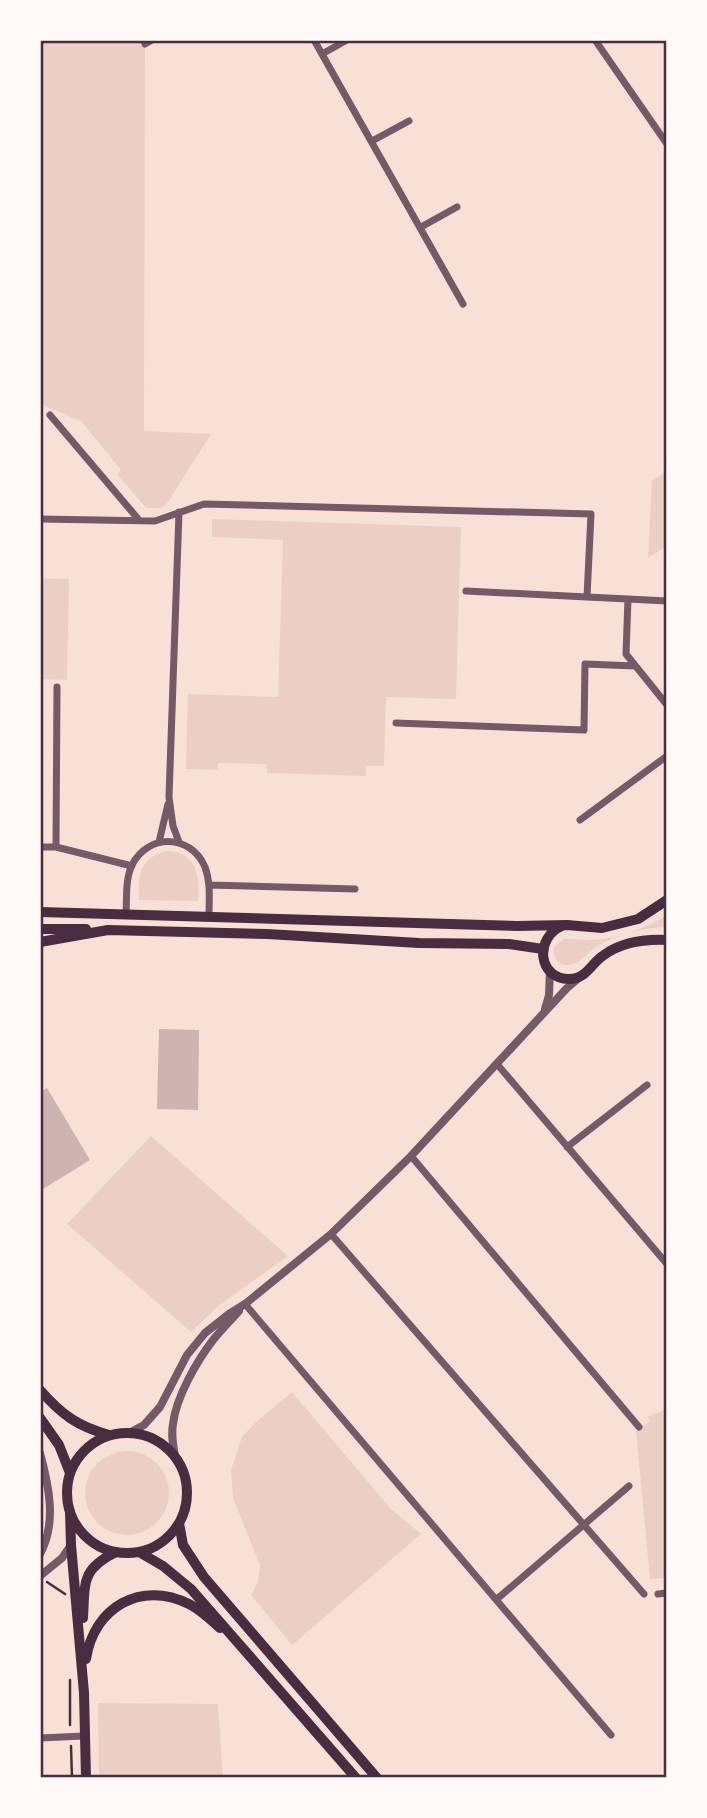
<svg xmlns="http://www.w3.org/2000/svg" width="707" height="1818" font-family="'DejaVu Sans',sans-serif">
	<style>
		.green { fill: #ebcfc5 }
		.building { fill: #ccb4b1 }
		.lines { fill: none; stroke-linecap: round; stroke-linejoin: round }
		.path { stroke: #4a2c40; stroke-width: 2.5 }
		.minor { stroke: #755966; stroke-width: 7 }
		.tertiary { stroke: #755966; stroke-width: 8 }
		.secondary { stroke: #4a2c40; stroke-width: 10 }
		.primary { stroke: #4a2c40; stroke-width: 10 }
		.neatline { fill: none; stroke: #4a2c40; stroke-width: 2.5 }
	</style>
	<rect width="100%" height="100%" fill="#f7e1d7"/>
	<path class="green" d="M 40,40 L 143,40 L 145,44 L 144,431 L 211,434 L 166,505 L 162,508 L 146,508 L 117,474 L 121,470 L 81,421 L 40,404 Z
		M 667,471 L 667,546 L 648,558 L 652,480 Z
		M 212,519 L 461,527 L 456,699 L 386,697 L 384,766 L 366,766 L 366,776 L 267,773 L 266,764 L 218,763 L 218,770 L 186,769 L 188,694 L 278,697 L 283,540 L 212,537 Z
		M 40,578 L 69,579 L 67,680 L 40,679 Z
		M 166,851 C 197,851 200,876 198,901 L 139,900 C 139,875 138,859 166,851 Z
		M 667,915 L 667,927 C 643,928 617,934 596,947 C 588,952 579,964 569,965 C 557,966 553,957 554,947 L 563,939 C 572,938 582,940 591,940 C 618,939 644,929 667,915 Z
		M 151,1136 L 288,1256 L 217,1307 L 191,1332 L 67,1224 Z
		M 292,1392 L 391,1509 L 421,1534 L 292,1645 L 251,1595 L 258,1582 L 260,1565 L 233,1498 L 231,1470 L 242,1437 L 255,1423 Z
		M 667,1409 L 667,1578 L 650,1579 L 636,1431 L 650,1421 L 647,1417 Z
		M85 1493a42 42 0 1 1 84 0a42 42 0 1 1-84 0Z
		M 98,1703 L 218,1704 L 223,1778 L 99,1778 Z"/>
	<path class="building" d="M 159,1029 L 199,1030 L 198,1110 L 157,1109 Z
		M 47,1088 L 90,1160 L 40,1191 L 40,1092 Z"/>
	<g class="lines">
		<path class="path" d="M 40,45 L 46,40
			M 47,1582 L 65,1594
			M 70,1680 L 70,1725
			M 71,1746 L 72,1778"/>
		<path class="minor" d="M 314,40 L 463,304
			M 595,40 L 667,144
			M 145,44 L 152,40
			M 322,54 L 347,40
			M 372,141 L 409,121
			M 421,227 L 457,207
			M 50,415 L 139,520
			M 179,512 L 169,797 L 173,826 L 179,842
			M 40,519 L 155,521 L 204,504 L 591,514 L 587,597 L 628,599 L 626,654 L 667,705
			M 466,591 L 587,597
			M 628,599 L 667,601
			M 57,687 L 56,847 L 132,866
			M 396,723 L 584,730 L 585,664 L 635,666
			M 580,820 L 667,756
			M 159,842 L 168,804
			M 40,847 L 56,847
			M 209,885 L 355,889
			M 126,914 C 127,898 125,880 132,865 C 148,833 191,834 205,867 C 211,883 209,900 209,916
			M 497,1064 L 667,1264
			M 567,1147 L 647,1085
			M 411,1156 L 639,1427
			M 331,1234 L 644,1594
			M 245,1304 L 611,1735
			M 658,1594 L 667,1593
			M 497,1599 L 629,1486
			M 40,1738 L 84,1736"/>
		<path class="tertiary" d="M 545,1009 L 549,995 L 550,970
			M 131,1432 L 144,1425 L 160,1407 L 187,1355 L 205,1333 L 229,1314 L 245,1304 L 331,1234 L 411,1156 L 567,988 L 580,977
			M 40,1453 C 49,1486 57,1523 40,1554
			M 175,1456 C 173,1445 171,1435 173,1424 C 176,1397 197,1361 213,1340 C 221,1330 230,1321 239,1311
			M 40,1576 L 62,1558 L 71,1545"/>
		<path class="secondary" d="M 40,912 L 517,926 L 567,925 L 602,928 L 638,919 L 667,900
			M 562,926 C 534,938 538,979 569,979 C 587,979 591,963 604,955 C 622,942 645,939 667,940
			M 40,929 L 86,929
			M 40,942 L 108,930 L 267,934 L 419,943 L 509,944 L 543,949
			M 70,1512 L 71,1545 L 84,1693 L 86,1778
			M 83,1618 C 85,1583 81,1569 116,1552
			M 86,1659 C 94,1607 141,1580 189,1604 C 201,1610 210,1619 220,1628"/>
		<path class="primary" d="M 40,1390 C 62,1415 77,1426 109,1435
			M 40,1418 L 59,1445 L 70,1473
			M67 1493a60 60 0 1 1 120 0a60 60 0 1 1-120 0Z
			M 179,1523 L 183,1545 L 204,1577 L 377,1778
			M 139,1552 L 163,1566 L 191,1589 L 356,1778"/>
	</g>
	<rect width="707" height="1818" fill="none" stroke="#fffaf5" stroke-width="84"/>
	<rect x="42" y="42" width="623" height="1734" class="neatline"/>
</svg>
